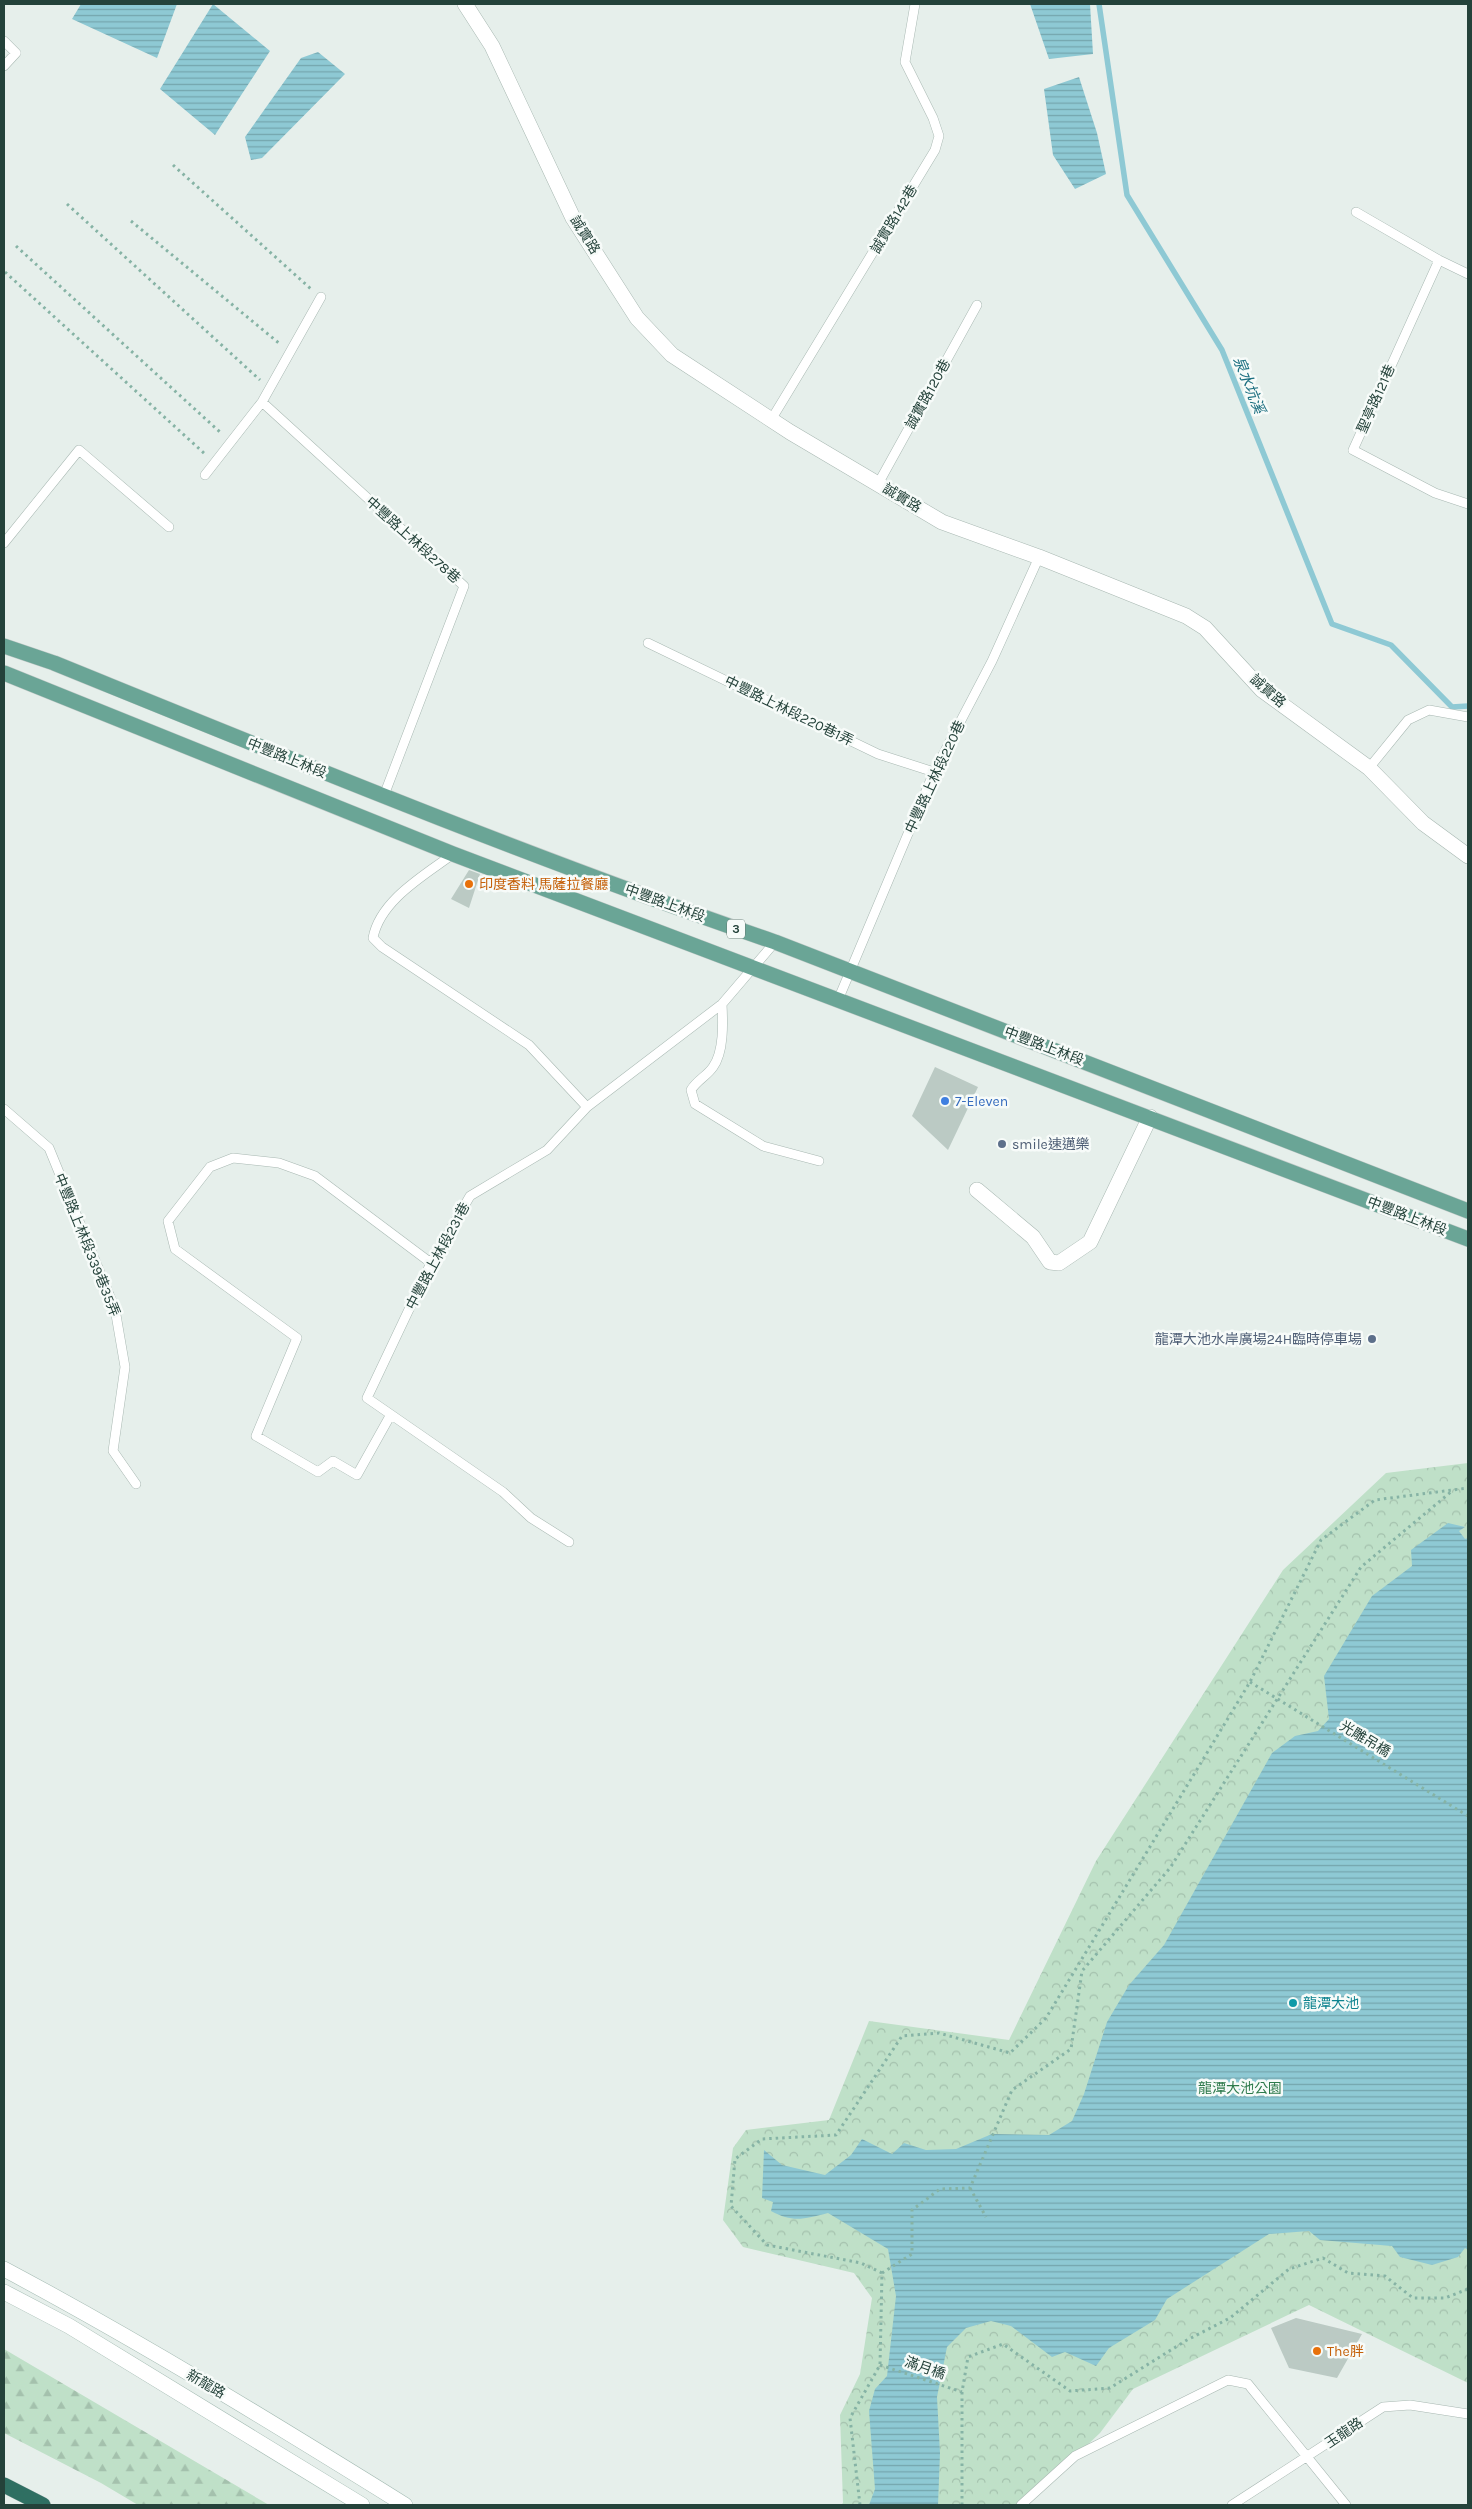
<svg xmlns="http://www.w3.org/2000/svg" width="1472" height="2509" font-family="Karla,'Noto Sans TC',sans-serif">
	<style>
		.forest { fill: url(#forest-firs) }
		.park { fill: url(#park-crowns) }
		.water { fill: url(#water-rules) }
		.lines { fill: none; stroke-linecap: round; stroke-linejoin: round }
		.stream { stroke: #8ec9d4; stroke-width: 5.5 }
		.building { fill: #bbcac4 }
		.lane-casing { stroke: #a8b8b2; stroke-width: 10 }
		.street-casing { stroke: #a8b8b2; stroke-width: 16 }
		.secondary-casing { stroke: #a4bbb3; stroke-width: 16 }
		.primary-casing { stroke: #c2cac8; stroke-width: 16 }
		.highway-casing { stroke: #c2cac8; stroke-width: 16 }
		.path { stroke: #86b3a5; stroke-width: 3; stroke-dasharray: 2.5 4; stroke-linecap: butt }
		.lane { stroke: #fff; stroke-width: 9 }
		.street { stroke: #fff; stroke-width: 15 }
		.secondary { stroke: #fff; stroke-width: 15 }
		.primary { stroke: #6aa596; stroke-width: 15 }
		.highway { stroke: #2f6f62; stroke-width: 15 }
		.path-bridge { stroke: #86b3a5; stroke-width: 3; stroke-dasharray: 2.5 4; stroke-linecap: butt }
		.food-dot { fill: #e8710a; stroke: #f7fbf9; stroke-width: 2 }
		.shop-dot { fill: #3f7fe0; stroke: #f7fbf9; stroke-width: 2 }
		.service-dot { fill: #5c6f8a; stroke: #f7fbf9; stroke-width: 2 }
		.culture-dot { fill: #0f9aa8; stroke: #f7fbf9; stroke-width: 2 }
		.labels { text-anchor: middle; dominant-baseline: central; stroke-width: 5; stroke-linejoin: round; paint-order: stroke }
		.shield { fill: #f7fbf9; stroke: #637a73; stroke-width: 1 }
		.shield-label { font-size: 12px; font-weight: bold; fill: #24423a }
		.street-label { font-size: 14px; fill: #24423a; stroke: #f7fbf9 }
		.food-label { font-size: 14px; fill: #c56008; stroke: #f7fbf9; text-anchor: start }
		.shop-label { font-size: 14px; fill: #366cbe; stroke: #f7fbf9; text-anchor: start }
		.service-label { font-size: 14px; fill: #4e5e75; stroke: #f7fbf9; text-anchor: start }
		.culture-label { font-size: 14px; fill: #0d838f; stroke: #f7fbf9; text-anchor: start }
		.park-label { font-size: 14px; fill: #2d7a4b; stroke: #f7fbf9 }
		.water-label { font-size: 15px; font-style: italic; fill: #1c6f80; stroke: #f7fbf9 }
	</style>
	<defs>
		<pattern id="forest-firs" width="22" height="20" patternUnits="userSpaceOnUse" patternTransform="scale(1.25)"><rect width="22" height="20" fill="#bfe0c8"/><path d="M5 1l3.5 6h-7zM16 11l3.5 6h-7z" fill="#a4c1ad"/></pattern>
		<pattern id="park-crowns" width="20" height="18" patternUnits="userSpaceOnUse" patternTransform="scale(1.25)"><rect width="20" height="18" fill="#bfe0c8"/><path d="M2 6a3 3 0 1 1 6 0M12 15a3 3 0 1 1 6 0" fill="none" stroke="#a4c1ad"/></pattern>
		<pattern id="water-rules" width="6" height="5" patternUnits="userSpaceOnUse" patternTransform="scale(1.25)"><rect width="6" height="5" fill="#8ec9d4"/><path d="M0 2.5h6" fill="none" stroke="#74a5ad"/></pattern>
	</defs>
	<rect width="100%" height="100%" fill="#e6efeb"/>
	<path class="forest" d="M 4,2349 L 269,2505 L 138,2505 L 101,2483 L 4,2433 Z"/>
	<path class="park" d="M 1468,1463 L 1468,2383 L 1309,2305 L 1133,2389 L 1100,2433 L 1024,2505 L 841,2505 L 843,2503 L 840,2415 L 860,2374 L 872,2298 L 854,2273 L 743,2247 L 723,2220 L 733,2148 L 746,2130 L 829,2120 L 869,2021 L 1009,2040 L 1096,1861 L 1283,1570 L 1386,1473 Z"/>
	<path class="water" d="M 81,4 L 177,4 L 157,58 L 72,19 Z
		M 213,4 L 270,51 L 215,135 L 160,89 Z
		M 1030,4 L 1090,4 L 1093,54 L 1049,59 Z
		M 318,52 L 345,74 L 262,158 L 251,160 L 245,137 L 301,58 Z
		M 1079,77 L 1097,133 L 1106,174 L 1075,189 L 1053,155 L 1044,89 Z
		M 1448,1523 L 1465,1527 L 1459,1531 L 1465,1539 L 1468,1538 L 1468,2250 L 1465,2248 L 1458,2257 L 1432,2265 L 1400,2257 L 1392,2246 L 1320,2240 L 1309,2231 L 1269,2234 L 1167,2299 L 1155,2320 L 1109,2348 L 1096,2366 L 1065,2352 L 1052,2357 L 1011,2326 L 991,2321 L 966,2328 L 947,2347 L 937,2397 L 940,2453 L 938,2505 L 869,2505 L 875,2489 L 869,2411 L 875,2389 L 887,2376 L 896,2296 L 888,2249 L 828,2213 C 804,2219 793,2223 771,2211 L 773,2202 L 762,2198 L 764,2150 L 782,2165 L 825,2175 L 851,2155 L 862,2139 L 892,2154 L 904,2143 L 926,2150 L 956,2149 L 992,2134 L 1049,2135 L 1072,2121 L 1084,2094 L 1107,2022 L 1129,1985 L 1164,1945 L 1272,1753 L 1295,1736 L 1318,1731 L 1329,1719 L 1324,1676 L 1372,1596 L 1412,1566 L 1411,1550 Z"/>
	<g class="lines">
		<path class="stream" d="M 1099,4 L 1127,195 L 1222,350 L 1332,624 L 1391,645 L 1452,707 L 1468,706"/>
	</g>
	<path class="building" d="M 469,870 L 480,874 L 469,908 L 451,899 Z
		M 935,1067 L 978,1087 L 948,1150 L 912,1116 Z
		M 1296,2318 L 1362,2334 L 1337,2378 L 1289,2368 L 1271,2328 Z"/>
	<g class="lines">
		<g class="lane-casing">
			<path id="lane" d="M 4,41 L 16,53 L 4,66
				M 1356,212 L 1439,260 L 1468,274
				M 1439,260 L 1353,450 L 1435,493 L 1468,504
				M 262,402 L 464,586 L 383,798
				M 771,420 L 935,150 L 939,136 L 933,118 L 905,62 L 915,4
				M 205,475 L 262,402 L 321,297
				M 878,484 L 977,305
				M 4,543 L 79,450 L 169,527
				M 648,643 L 878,754 L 934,772
				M 1369,768 L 1408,720 L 1429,710 L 1468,717
				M 453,854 C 425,875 380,900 373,938 L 382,947 L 529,1045 L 587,1107
				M 838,1000 L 934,772 L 992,661 L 1039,557
				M 722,1004 C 723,1023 724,1052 713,1067 C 707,1076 697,1080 691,1090 L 695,1104 L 763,1146 L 819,1161
				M 4,1109 L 49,1148 L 115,1309 L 125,1367 L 113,1451 L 136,1484
				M 390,1416 L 357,1475 L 333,1461 L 318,1472 L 256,1436 L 297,1338 L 175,1249 L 168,1221 L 210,1167 L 233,1158 L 279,1163 L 315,1176 L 431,1263
				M 569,1542 L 531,1518 L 503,1492 L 367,1398 L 431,1263 L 470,1196 L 547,1150 L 587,1107 L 722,1004 L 775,942
				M 1021,2505 L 1075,2456 L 1228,2380 L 1248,2384 L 1346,2505
				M 1232,2505 L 1383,2407 L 1410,2405 L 1468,2414"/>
		</g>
		<g class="street-casing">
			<path id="street" d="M 465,4 L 492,46 L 573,218 L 637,318 L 672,355 L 790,432 L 942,522 L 1039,557 L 1186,616 L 1205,628 L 1262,690 L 1369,768 L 1423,823 L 1468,856
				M 977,1190 L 1033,1237 L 1050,1262 L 1059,1263 L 1090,1242 L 1150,1117"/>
		</g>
		<g class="secondary-casing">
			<path id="secondary" d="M 4,2269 C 141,2342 273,2423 405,2505
				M 4,2292 L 69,2326 L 362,2505"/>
		</g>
		<g class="primary-casing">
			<path id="primary" d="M 4,646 L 54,663 C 293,760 531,858 775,942 L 1468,1211
				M 4,673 L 453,854 L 1468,1239"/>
		</g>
		<g class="highway-casing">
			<path id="highway" d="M 4,2485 L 43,2505"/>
		</g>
		<path class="path" d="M 173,165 L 311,289
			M 67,204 L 260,380
			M 131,221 L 280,344
			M 16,246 L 221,433
			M 5,272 L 205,454
			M 970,2188 L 986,2217
			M 882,2273 L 912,2254 L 912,2210 L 940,2189 L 970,2188 L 1012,2090 L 1071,2049 L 1082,1971 L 1170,1868 L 1361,1567 L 1452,1491
			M 880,2365 L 962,2392
			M 860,2505 L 850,2418 L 880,2365 L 882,2273 L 861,2263 L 767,2245 L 731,2206 L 735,2159 L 762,2139 L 836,2135 L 902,2036 L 939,2033 L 1010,2053 L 1046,2018 L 1250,1682 L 1321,1540 L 1375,1500 L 1468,1488
			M 962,2505 L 962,2392 L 968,2357 L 1003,2344 L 1070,2391 L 1110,2388 L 1187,2340 L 1230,2318 L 1289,2269 L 1323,2258 L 1348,2273 L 1385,2276 L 1413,2298 L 1445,2298 L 1468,2289"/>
		<use href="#lane" class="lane"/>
		<use href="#street" class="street"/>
		<use href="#secondary" class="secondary"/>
		<use href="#primary" class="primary"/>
		<use href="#highway" class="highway"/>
		<path class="path-bridge" d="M 1250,1682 L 1468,1816"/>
	</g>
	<g class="food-dot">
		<circle cx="469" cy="884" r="5"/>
		<circle cx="1317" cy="2351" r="5"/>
	</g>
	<circle class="shop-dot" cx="945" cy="1101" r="5"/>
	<g class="service-dot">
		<circle cx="1002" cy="1144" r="5"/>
		<circle cx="1372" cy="1339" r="5"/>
	</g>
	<circle class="culture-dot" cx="1293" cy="2003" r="5"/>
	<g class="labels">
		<rect class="shield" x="727" y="919.5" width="18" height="19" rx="4"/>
		<g class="shield-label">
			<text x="736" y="929">3</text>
		</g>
		<g class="street-label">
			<text transform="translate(894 219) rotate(-59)">誠實路142巷</text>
			<text transform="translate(585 235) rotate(58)">誠實路</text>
			<text transform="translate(928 394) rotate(-61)">誠實路120巷</text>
			<text transform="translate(1376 399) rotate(-66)">聖亭路121巷</text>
			<text transform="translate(902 498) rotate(31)">誠實路</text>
			<text transform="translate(413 540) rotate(42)">中豐路上林段278巷</text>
			<text transform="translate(1268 691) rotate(41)">誠實路</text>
			<text transform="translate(789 711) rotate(26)">中豐路上林段220巷1弄</text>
			<text transform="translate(287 758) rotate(22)">中豐路上林段</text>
			<text transform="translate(935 777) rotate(-65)">中豐路上林段220巷</text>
			<text transform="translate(665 903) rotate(20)">中豐路上林段</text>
			<text transform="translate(1044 1046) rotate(21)">中豐路上林段</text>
			<text transform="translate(1407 1216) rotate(21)">中豐路上林段</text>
			<text transform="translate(87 1245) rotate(68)">中豐路上林段339巷35弄</text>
			<text transform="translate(438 1256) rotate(-62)">中豐路上林段231巷</text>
			<text transform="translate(1365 1739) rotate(31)">光雕吊橋</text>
			<text transform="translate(925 2368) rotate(19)">滿月橋</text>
			<text transform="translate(206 2384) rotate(30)">新龍路</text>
			<text transform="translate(1344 2433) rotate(-34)">玉龍路</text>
		</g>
		<g class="food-label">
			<text x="479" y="884">印度香料 馬薩拉餐廳</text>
			<text x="1327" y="2351">The胖</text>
		</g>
		<g class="shop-label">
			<text x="955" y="1101">7-Eleven</text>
		</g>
		<g class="service-label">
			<text x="1012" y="1144">smile速邁樂</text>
			<text x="1362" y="1339" text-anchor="end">龍潭大池水岸廣場24H臨時停車場</text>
		</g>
		<g class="culture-label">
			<text x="1303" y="2003">龍潭大池</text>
		</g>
		<g class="park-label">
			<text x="1240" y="2088">龍潭大池公園</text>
		</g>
		<g class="water-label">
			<text transform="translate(1249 385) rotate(68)">泉水坑溪</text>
		</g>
	</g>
	<rect width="1472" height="2509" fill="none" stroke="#24423a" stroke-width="10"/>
</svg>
